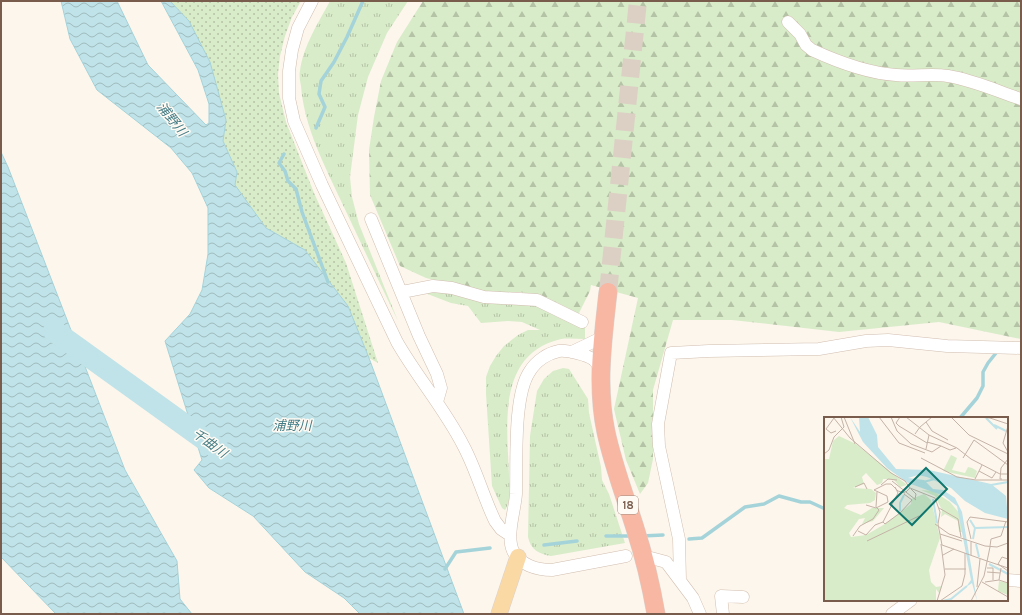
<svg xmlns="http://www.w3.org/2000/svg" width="1022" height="615" font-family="Karla,'Noto Sans JP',sans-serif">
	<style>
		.grass { fill: url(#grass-tufts) }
		.forest { fill: url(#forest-firs) }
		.park { fill: url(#park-dots) }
		.water { fill: url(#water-waves); stroke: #a5d3da }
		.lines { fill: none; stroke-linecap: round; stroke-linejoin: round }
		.stream { stroke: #a5d3da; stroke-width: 3.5 }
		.river { stroke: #bfe3e8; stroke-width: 22 }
		.highway-tunnel { stroke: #dcd0c4; stroke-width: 18; stroke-dasharray: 18 9; stroke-linecap: butt }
		.minor-casing { stroke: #d1beb0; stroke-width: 13 }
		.major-casing { stroke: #dad1cd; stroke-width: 17 }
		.highway-casing { stroke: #dad1cd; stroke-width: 19 }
		.minor { stroke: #fff; stroke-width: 12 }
		.major { stroke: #fbd9a5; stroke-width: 16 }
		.highway { stroke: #f7b7a3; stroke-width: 18 }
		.labels { text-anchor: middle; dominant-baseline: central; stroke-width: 3; stroke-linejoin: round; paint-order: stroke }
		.shield { fill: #fffaf3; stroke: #a28b7f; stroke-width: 1 }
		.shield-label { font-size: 11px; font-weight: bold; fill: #7a5c4d }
		.water-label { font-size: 13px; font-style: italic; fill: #437c86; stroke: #fffaf3 }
		.inset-river { fill: none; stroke: #bfe3e8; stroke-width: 2 }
		.inset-road { fill: none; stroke: #c5b3a7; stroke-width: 1 }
		.view { fill: #0f766e; fill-opacity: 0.15; stroke: #0f766e; stroke-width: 2 }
		.inset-edge { fill: none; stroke: #7a5c4d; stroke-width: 2 }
	</style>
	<defs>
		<pattern id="grass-tufts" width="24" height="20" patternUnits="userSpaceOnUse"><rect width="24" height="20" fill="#d8ecc9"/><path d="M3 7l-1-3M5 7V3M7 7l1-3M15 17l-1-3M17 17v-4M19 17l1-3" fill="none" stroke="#b4c2a5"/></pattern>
		<pattern id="forest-firs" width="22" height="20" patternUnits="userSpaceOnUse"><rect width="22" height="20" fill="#d8ecc9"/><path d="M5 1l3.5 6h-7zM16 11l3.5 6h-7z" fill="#b4c2a5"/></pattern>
		<pattern id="park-dots" width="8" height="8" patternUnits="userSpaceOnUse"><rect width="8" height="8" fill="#d8ecc9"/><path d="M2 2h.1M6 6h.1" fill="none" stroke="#b4c2a5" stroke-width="1.8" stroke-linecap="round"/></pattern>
		<pattern id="water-waves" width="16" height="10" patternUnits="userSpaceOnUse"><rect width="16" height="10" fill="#bfe3e8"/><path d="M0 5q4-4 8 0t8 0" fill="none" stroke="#a0bbbe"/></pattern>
	</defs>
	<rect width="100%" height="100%" fill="#fdf6ec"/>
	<path class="grass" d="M 330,1 L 408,1 L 387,33 L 368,77 L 358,115 L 350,177 L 352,197 L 359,224 L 398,321 C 379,282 361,243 342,203 C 325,166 304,127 301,86 C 300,81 299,75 300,71 C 303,46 319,22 330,1 Z
		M 429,291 L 536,303 L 585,326 L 585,339 C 577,339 568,338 561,339 C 497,354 507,424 509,474 C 509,484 512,501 505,510 L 502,508 L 492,486 L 486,394 L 486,377 L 490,366 L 496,356 L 504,346 L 518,335 L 528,330 L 540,330 L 522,322 L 508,321 L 481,323 L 468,306 L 451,303 L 425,293 Z
		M 563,368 L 569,369 L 588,399 L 589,413 L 601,467 L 602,480 L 609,494 L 625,543 L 551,556 C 539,554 531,550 528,537 L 530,436 L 537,391 L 544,379 L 553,371 Z"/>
	<path class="forest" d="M 423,1 L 1021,1 L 1021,339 L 939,322 L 839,332 L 732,320 L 673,320 L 653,390 L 653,459 L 648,483 L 640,494 L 626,460 L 614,409 L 638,298 L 591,285 L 590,291 L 578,315 L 549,301 L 521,292 L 485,292 L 426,278 L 400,266 L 370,195 L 369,150 L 374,117 L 381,81 L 397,42 Z"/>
	<path class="park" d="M 170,1 L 301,1 L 292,17 L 285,36 L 280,56 L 278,74 L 279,93 L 286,122 L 299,155 L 314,193 L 346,263 L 378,363 L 369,358 L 348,306 L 305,250 L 266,228 L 235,185 L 237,172 L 223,141 L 226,120 L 189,21 Z"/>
	<path class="water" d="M 61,1 L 117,1 L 148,65 L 206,125 L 209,123 L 209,104 L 198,70 L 161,1 L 170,1 L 189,21 L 210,62 L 226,120 L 223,141 L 237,172 L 235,185 L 266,228 L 305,250 L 348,306 L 369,358 L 464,614 L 360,614 L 344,598 L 305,572 L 253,516 L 209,488 L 194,470 L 202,460 L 165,341 L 190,314 L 202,290 L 208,254 L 208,208 L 192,173 L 171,148 L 97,90 L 70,39 Z
		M 1,152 L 8,167 L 125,470 L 177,561 L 180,599 L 192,614 L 56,614 L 1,557 Z"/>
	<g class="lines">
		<path class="stream" d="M 316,128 L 325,107 L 319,94 L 321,81 L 334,62 L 347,37 L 363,1
			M 284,154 L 279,163 L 285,171 L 288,181 L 296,189 L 302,212 L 328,282
			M 960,418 L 977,398 L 983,386 L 983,372 L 988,363 L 996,353
			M 606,536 L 632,536
			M 642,536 L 663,535
			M 689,539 L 702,538 L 745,507 L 764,504 L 779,496 L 801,502 L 810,502 L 823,508 L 825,507
			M 544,545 L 577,541
			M 445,569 L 456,552 L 490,548"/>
		<path class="river" d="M 54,331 L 218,449"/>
		<path class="highway-tunnel" d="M 608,292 L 638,1"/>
		<g class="minor-casing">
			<path id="minor" d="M 312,1 L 298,28 L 292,50 L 289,71 L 289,98 L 294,121 L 322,185 L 397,342 C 417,377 444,408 463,445 C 476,469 483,496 495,521 L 501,529 L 510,535
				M 788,22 L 800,34 L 806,45 L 812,50 C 838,62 867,73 896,75 C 914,77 931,73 948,76 C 973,80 997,91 1021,99
				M 371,219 L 419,336 L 437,374 L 441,388 L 437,402
				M 402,292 L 433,286 L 452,288 L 484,297 L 537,300 L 582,322
				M 572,352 L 599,339 L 604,333
				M 600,367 C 598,365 596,362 594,360 C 588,355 567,350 559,351 C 548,353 536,361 530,371 C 513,395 517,463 516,494 C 515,510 506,535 513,551 C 520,565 537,570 552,570 L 626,556
				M 651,558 L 666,562 L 693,598 L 700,614
				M 680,580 L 679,539 L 659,446 L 658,424 L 671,353 L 709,351 L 819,349 L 866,341 L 888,340 L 947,346 L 1021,348
				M 1007,580 L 1021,581
				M 723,614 L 721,596 L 743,597
				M 892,614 L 911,600"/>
		</g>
		<g class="major-casing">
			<path id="major" d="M 499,614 L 518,557"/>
		</g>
		<g class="highway-casing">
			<path id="highway" d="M 608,292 C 603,338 596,386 606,432 C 613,465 625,496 635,528 C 644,556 651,585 656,614"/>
		</g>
		<use href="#minor" class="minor"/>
		<use href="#major" class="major"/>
		<use href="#highway" class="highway"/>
	</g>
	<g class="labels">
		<rect class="shield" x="618" y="496" width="20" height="18" rx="3"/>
		<g class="shield-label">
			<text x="628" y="505">18</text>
		</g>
		<g class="water-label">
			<text transform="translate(172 119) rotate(51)">浦野川</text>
			<text x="292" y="425">浦野川</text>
			<text transform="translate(210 443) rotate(36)">千曲川</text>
		</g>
	</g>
	<g transform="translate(824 417)">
		<rect width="184" height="184" fill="#fdf6ec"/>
		<path d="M 15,19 L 32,27 L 83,68 L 76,70 L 69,62 L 59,62 L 58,66 L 53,68 L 42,56 L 38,60 L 40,67 L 29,71 L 47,72 L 52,76 L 51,83 L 46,86 L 23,88 L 20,91 L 37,98 L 48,91 L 60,91 L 49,104 L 38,107 L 41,101 L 35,102 L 25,116 L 27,120 L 42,118 L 61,107 L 87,87 L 87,82 L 100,77 L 107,83 L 116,121 L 105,153 L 107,165 L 112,170 L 118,169 L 115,176 L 112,172 L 112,184 L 0,184 L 0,42 L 5,42 L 9,24 Z" fill="#d8ecc9"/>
		<path d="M 97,73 L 109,74 L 126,85 L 136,97 L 138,115 L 135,115 L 134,104 L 121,97 L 117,100 L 118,93 L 111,79 Z" fill="#d8ecc9"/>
		<path d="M 127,38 L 133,41 L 128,53 L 141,56 L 144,50 L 148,51 L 153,54 L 151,61 L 119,54 ZM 175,164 L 184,166 L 184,178 L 174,174 Z" fill="#d8ecc9"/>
		<path d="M 26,0 L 36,15 L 35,0 L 44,0 L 53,18 L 54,30 L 72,52 L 105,53 L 167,67 L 182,79 L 184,102 L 161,96 L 141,84 L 127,71 L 103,60 L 94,58 L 84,61 L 100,63 L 109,72 L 119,73 L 131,81 L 138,95 L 153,184 L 148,166 L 142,170 L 147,163 L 133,89 L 120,79 L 84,66 L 63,51 L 39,25 Z" fill="#bfe3e8"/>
		<path class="inset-river" d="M 162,1 L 173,12M 170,8 L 182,14M 99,65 L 111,62M 167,68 L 184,65M 109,82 L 113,106M 76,94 L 76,86 L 80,78M 146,103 L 151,111 L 149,122M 151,111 L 184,110M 152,127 L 155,140M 165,147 L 184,157M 119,184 L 127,182 L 143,169"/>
		<path class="inset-road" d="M 9,0 L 26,21 L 67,56 L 81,64 L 86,71M 20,0 L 31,27M 55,0 L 75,26 L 101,36M 67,0 L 73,14 L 87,27 L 108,35 L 117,29 L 126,33 L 132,31M 76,0 L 72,6 L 75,9 L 103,26M 82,0 L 105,18 L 133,31 L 147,42 L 176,57 L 184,57M 127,0 L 145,18 L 184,37M 154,0 L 166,1M 10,1 L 2,12 L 7,16 L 12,14M 166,1 L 184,7M 102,5 L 108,14 L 124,23M 184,9 L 179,26 L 184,35M 91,17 L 96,10 L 108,0M 150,23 L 184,48M 103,25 L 117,29M 102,32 L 105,18M 0,37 L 5,33 L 10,20 L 20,10 L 17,0M 97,41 L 133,60 L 152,63 L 184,63M 139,41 L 150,23M 155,54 L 168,61 L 172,55M 151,62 L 158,48M 178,62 L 176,62 L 177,51 L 184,42M 68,64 L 92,83M 57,68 L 64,62 L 73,63M 31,70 L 40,66 L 43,72M 87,72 L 92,77 L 91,82M 82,75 L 86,71 L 111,81 L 116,95 L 114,107 L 118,128 L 163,144M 42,88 L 52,91 L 64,85 L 63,79 L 50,73 L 62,67 L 67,67 L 74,74 L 81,76M 115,91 L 134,102 L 137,120M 59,105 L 61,107 L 76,96 L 88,83 L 80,77M 111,107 L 125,117 L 161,129 L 173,130 L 184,126M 34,114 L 42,118 L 51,108 L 59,105 L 74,76 L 71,70M 116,117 L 138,124M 29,119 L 36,109 L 49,102 L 55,93 L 52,90 L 53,75M 147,122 L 143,105 L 146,100 L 184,105M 43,124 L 95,99M 147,125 L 147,138M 166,129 L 167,122 L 177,119 L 182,104M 119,138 L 130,132M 184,142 L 178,140 L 174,147 L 184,154M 163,144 L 184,151M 163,151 L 169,151 L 169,163M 121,152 L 142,152M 163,155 L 176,156M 175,163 L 177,151M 158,165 L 184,180M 161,165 L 175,163 L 184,166M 153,170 L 156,142M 113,184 L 121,158 L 117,127M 116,184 L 138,169 L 141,157 L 141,136M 147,184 L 160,159 L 166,130"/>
		<path class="view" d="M 102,51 L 123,72 L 88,108 L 66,87 Z"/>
		<rect width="184" height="184" class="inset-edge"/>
	</g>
	<rect width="1022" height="615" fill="none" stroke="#7a5c4d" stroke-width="4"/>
</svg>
